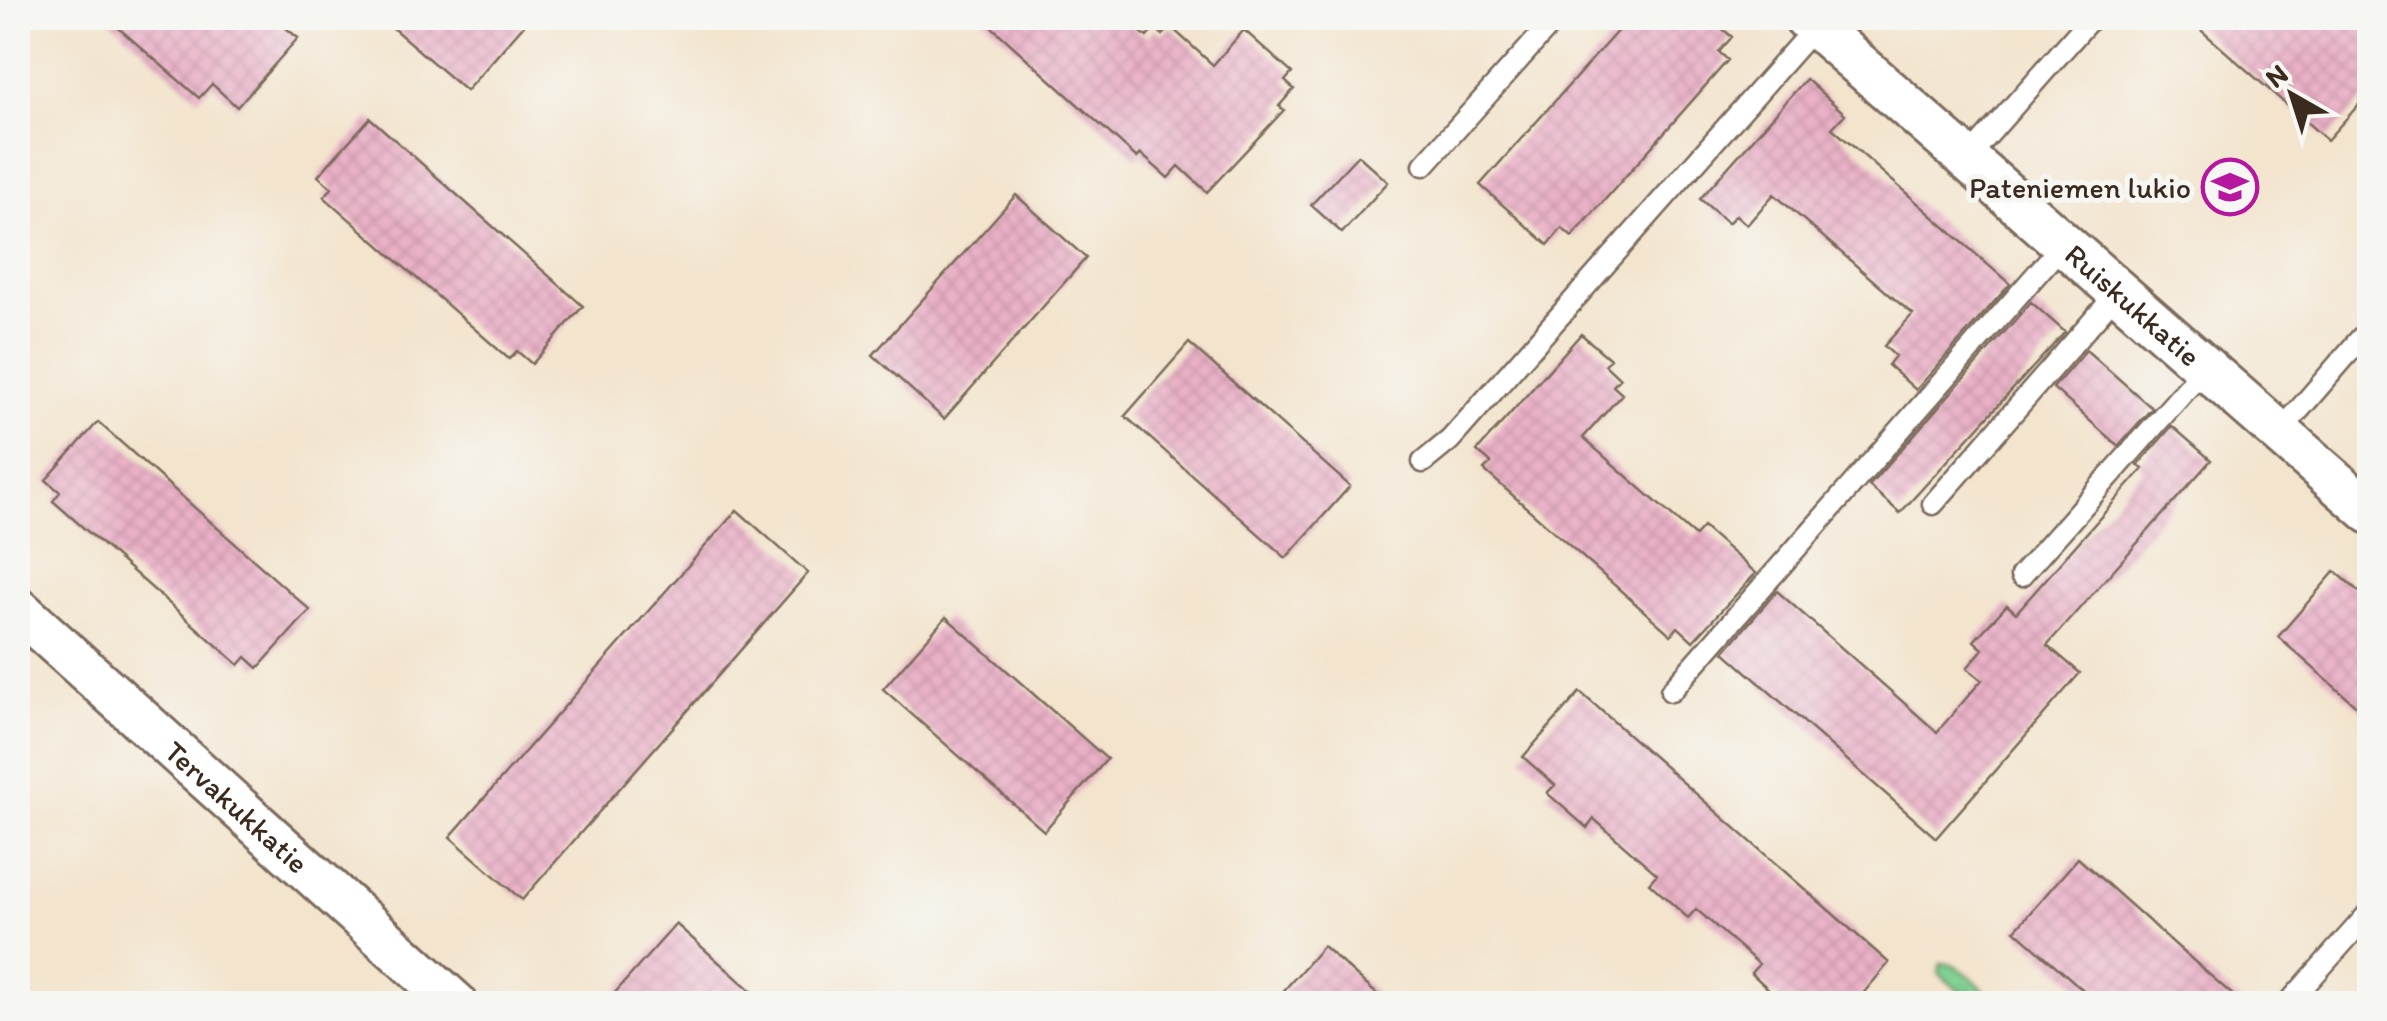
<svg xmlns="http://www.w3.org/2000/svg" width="2387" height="1021" font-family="Itim,sans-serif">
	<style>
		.grass { fill: url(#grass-tufts); stroke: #5c7d58; stroke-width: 2.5 }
		.building { fill: url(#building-cross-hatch) }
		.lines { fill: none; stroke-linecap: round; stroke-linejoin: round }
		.lane-casing { stroke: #7b6b5b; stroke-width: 25 }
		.street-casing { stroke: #7b6b5b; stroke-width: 48 }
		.lane { stroke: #fff; stroke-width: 20 }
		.street { stroke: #fff; stroke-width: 42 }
		.labels { text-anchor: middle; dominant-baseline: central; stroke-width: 10; stroke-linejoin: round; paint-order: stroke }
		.poi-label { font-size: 30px; fill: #3b2a1e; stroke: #f6f6f2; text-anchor: end }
		.street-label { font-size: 30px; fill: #3b2a1e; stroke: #f6f6f2 }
	</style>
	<defs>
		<pattern id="grass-tufts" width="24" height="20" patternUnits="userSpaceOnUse" patternTransform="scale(2.5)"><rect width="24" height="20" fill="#7ed091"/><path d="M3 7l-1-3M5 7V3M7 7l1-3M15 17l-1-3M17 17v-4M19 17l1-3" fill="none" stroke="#68a976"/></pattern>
		<pattern id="building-cross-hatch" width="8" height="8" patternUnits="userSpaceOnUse" patternTransform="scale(2.5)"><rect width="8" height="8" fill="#eab1c7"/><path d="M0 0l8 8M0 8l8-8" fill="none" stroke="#ca98aa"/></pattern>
	</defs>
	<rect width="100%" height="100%" fill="#f6f6f2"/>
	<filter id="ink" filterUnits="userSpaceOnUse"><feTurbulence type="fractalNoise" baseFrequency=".01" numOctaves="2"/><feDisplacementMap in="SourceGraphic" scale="20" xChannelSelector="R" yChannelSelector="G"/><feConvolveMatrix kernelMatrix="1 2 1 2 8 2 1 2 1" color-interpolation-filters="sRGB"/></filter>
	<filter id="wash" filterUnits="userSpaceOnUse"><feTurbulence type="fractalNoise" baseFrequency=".0048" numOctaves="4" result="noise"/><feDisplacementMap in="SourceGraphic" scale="40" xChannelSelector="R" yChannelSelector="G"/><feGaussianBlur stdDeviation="2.25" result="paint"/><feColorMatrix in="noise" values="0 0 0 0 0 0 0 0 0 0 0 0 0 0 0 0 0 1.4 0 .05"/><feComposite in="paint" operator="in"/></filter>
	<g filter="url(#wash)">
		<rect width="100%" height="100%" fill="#f3e4cd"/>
		<path class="grass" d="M 1941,963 C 1962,963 1983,990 1998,1003 L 1972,1003 L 1939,973 Z"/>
		<g id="blocks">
			<path class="building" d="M 107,18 L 274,18 L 298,38 L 237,107 L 212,84 L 199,98 Z
				M 381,18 L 530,18 L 466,91 Z
				M 982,18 L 1125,18 L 1147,37 L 1155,28 L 1163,35 L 1171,27 L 1213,65 L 1244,30 L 1292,73 L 1285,81 L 1294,89 L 1279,106 L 1284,110 L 1207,192 L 1179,166 L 1168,178 L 1141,154 L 1137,158 Z
				M 1629,18 L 1710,18 L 1732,37 L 1719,52 L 1728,60 L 1572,237 L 1562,228 L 1548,245 L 1480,185 Z
				M 2187,18 L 2370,18 L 2370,92 L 2327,140 Z
				M 1806,79 L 1845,114 L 1832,128 L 2010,284 L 1916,390 L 1888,365 L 1895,356 L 1884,346 L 1913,314 L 1898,302 L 1774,194 L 1747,225 L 1736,215 L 1728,223 L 1700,199 Z
				M 370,118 L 583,306 L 532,364 L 517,351 L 509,359 L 324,197 L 332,188 L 318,176 Z
				M 1358,155 L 1388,182 L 1342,233 L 1311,205 Z
				M 1016,195 L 1086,258 L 944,419 L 873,355 Z
				M 2031,302 L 2065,332 L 1900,513 L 1869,486 Z
				M 1581,334 L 1610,359 L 1605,365 L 1620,379 L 1613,386 L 1622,394 L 1583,438 L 1695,536 L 1703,527 L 1756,573 L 1693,641 L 1678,627 L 1671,635 L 1484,470 L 1491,463 L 1477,451 Z
				M 1189,343 L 1350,486 L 1286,558 L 1125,416 Z
				M 2086,350 L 2152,408 L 2118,446 L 2053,388 Z
				M 98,422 L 310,610 L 258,668 L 246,657 L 239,665 L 53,501 L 60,492 L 46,480 Z
				M 2172,426 L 2211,460 L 2047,645 L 2080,673 L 1936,838 L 1724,652 L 1777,591 L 1937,732 L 1982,680 L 1967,668 L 1983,649 L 1974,641 L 2007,605 L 2016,613 L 2143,469 L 2138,465 Z
				M 737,510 L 808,573 L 522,900 L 450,837 Z
				M 2335,571 L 2370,601 L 2370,718 L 2278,637 Z
				M 946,617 L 1107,759 L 1044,831 L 883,689 Z
				M 1580,692 L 1889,963 L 1854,1004 L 1785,1004 L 1751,973 L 1759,964 L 1696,909 L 1688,918 L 1649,883 L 1657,874 L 1594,819 L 1587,828 L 1547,793 L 1555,785 L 1523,757 Z
				M 2078,858 L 2187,955 L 2243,1004 L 2099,1004 L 2015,930 Z
				M 676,924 L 766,1004 L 605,1004 Z
				M 1323,946 L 1388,1004 L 1272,1004 Z"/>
		</g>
	</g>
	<g filter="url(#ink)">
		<use href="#blocks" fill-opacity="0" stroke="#7b6b5b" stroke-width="2.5"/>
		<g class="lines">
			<g class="lane-casing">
				<path id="lane" d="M 1968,158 L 2091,18
					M 1424,165 L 1556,18
					M 2279,433 L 2361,338
					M 1423,462 L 1450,440 L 1816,26
					M 1933,504 L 2119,291
					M 2021,576 L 2206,367
					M 1671,691 L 2064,243
					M 2288,1004 L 2370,912"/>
			</g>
			<g class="street-casing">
				<g id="street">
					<path id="s1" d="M 1806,18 L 2370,512"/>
					<path id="s2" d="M 18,609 L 456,1004"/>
				</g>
			</g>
			<use href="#lane" class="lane"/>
			<use href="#street" class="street"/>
		</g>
	</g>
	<defs>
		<g id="school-ring" transform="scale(2.875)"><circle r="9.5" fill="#f6f6f2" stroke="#b5179e" stroke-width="1.5"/><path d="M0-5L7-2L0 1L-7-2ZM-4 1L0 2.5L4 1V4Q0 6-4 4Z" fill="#b5179e"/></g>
	</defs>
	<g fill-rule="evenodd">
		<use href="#school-ring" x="2230" y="187"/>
	</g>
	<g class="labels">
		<g class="poi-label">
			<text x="2191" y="187">Pateniemen lukio</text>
		</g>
		<g class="street-label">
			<text stroke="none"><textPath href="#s1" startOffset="435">Ruiskukkatie</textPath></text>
			<text stroke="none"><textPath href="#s2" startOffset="295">Tervakukkatie</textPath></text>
		</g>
	</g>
	<rect width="2387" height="1021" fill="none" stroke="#f6f6f2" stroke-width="60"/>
	<g transform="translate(2292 95) rotate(321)" stroke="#f6f6f2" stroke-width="8" paint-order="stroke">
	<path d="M0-8L18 38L0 25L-18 38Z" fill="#3b2a1e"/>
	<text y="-15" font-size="28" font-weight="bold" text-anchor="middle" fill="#3b2a1e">N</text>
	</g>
</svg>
